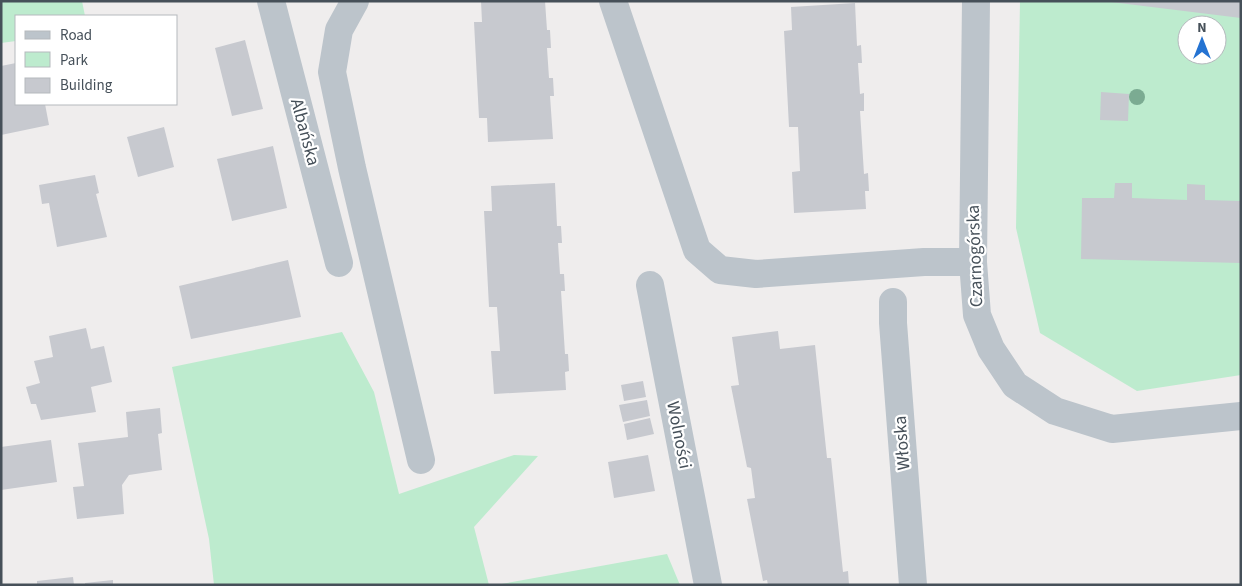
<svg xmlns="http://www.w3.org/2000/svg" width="1242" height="586" font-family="'Source Sans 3',sans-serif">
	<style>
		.green { fill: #bdebce; fill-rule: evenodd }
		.building { fill: #c7c9cf }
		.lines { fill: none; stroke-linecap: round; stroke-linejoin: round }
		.minor { stroke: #bcc4cb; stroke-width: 28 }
		.tree { fill: #7bab92 }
		.labels { text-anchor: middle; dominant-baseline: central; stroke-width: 4.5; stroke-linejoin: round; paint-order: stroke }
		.street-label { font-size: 18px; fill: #465059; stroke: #fff }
	</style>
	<rect width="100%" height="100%" fill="#efeded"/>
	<path class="green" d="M 1,1 L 82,1 L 85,16 L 16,16 L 16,41 L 1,43 Z
		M 1020,1 L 1241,1 L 1241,375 L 1137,391 L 1040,333 L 1016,228 ZM 1187,25 L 1217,25 L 1217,55 L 1187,55 Z
		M 342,332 L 374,392 L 399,494 L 514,455 L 538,456 L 474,527 L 489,585 L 214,585 L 209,539 L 172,367 Z
		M 667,554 L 680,585 L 496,585 Z"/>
	<path class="building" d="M 481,1 L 545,1 L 547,30 L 550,30 L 551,48 L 547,48 L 549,78 L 553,78 L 554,96 L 550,96 L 553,139 L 488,142 L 487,118 L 479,118 L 474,22 L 482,22 Z
		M 1111,1 L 1241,1 L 1241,18 L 1111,2 Z
		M 855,3 L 857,46 L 861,45 L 862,63 L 858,63 L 860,94 L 864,93 L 864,111 L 860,111 L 864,174 L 868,173 L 869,191 L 865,191 L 866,209 L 794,213 L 792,172 L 800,171 L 798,127 L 789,127 L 784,31 L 792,30 L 791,7 Z
		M 245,40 L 263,109 L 232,116 L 215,48 Z
		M 16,63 L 16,104 L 45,104 L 49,125 L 1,135 L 1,66 Z
		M 1101,92 L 1129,94 L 1128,121 L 1100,120 Z
		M 164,127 L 174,167 L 138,177 L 127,137 Z
		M 273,146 L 287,208 L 232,221 L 217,159 Z
		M 95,175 L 99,193 L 96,194 L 107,237 L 57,247 L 49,203 L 42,204 L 39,185 Z
		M 555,183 L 557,226 L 561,226 L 562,243 L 558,243 L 560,274 L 564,274 L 565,291 L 561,291 L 565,354 L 568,354 L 569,371 L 565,372 L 566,390 L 494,394 L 491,351 L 500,351 L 497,307 L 489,307 L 484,211 L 492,211 L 491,186 Z
		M 1115,183 L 1132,183 L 1132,198 L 1187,200 L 1187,184 L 1205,185 L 1205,200 L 1241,201 L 1241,263 L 1081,259 L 1082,198 L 1114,198 Z
		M 288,260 L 301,317 L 191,339 L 179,286 Z
		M 86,328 L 91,349 L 104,346 L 112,382 L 91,387 L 96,412 L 41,420 L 36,404 L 31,404 L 26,387 L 40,383 L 34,361 L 53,357 L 49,336 Z
		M 778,331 L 780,349 L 815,345 L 827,458 L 831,458 L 843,572 L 848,571 L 849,585 L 768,585 L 767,580 L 763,581 L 747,499 L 755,498 L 751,468 L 747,467 L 731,386 L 739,385 L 732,337 Z
		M 643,381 L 646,397 L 624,401 L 621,385 Z
		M 647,400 L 650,416 L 623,422 L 619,405 Z
		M 160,408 L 162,433 L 158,434 L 162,470 L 129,475 L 122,485 L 124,514 L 77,519 L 73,487 L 84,486 L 78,443 L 128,437 L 126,412 Z
		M 650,418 L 654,434 L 627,440 L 624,424 Z
		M 51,440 L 57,482 L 1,490 L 1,447 Z
		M 648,455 L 655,491 L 614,498 L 608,462 Z
		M 73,577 L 74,585 L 37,585 L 37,581 Z
		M 113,580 L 113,585 L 85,585 L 85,583 Z"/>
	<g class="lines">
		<path class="minor" d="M 271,1 L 339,263
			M 355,1 L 339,30 L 332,72 L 352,168 L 421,460
			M 613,1 L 697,250 L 720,270 L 756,274 L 924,262 L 973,262
			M 976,1 L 973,262 L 977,315 L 991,349 L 1015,385 L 1055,411 L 1112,429 L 1241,416
			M 650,285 L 708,585
			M 893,302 L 893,323 L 913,585"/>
	</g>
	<circle class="tree" cx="1137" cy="97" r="8"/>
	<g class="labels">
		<g class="street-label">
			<text transform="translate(305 132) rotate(75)">Albańska</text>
			<text transform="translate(975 256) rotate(-92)">Czarnogórska</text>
			<text transform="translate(679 435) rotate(79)">Wolności</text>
			<text transform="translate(902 443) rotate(-94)">Włoska</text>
		</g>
	</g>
	<rect width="1242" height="586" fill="none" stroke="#465059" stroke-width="5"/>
	<rect x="15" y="15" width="162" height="90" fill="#ffffff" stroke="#b5b9bd"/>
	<rect x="25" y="31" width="25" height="8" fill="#bcc4cb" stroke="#b5b9bd"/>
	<text x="60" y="40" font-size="15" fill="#465059">Road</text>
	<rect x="25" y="52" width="25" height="15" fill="#bdebce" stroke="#b5b9bd"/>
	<text x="60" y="65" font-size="15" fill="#465059">Park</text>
	<rect x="25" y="78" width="25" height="15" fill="#c7c9cf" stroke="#b5b9bd"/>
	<text x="60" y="90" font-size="15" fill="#465059">Building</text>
	<g transform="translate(1202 40)"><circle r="24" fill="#ffffff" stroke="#b5b9bd"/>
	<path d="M0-4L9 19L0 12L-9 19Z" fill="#2473d2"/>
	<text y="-8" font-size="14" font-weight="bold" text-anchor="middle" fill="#465059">N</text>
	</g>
</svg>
